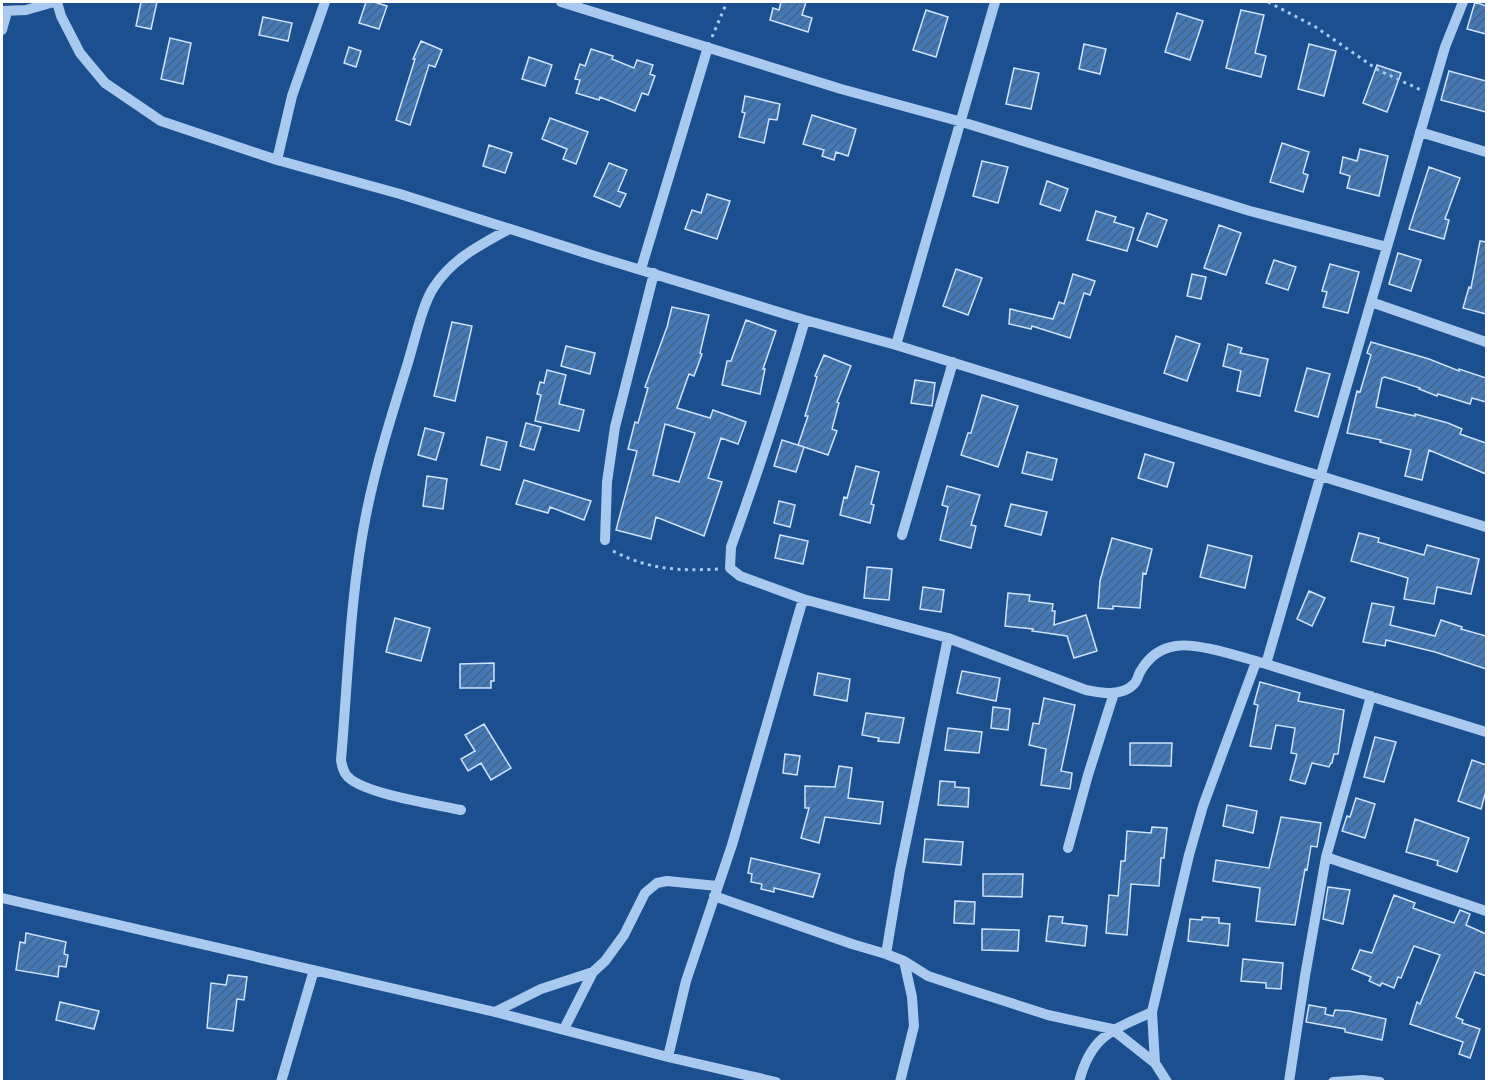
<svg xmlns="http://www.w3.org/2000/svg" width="1488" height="1083" font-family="'Archivo Narrow',sans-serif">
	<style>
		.building { fill: url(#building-hatch); stroke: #cfe3fa; stroke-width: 1.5; fill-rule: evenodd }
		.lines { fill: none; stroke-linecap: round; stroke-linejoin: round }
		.path { stroke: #a9c9ee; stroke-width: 3; stroke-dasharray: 3 4.5; stroke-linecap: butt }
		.minor { stroke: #a9c9ee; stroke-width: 10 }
	</style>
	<defs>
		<pattern id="building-hatch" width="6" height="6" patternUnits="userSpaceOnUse" patternTransform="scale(1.5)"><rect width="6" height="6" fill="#4478b7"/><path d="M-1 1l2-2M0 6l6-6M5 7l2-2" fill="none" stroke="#486282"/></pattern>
	</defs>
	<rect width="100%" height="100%" fill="#1b4f8f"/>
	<path class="building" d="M 141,2 L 157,2 L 151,29 L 136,26 Z
		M 366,2 L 374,2 L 387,6 L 379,29 L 359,23 Z
		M 781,2 L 806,2 L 802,15 L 812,18 L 808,32 L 770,20 L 773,8 L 779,10 Z
		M 1475,2 L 1486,6 L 1486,34 L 1467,29 Z
		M 926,10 L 948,17 L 936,57 L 913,50 Z
		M 1241,10 L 1264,15 L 1255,53 L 1266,56 L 1261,77 L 1226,68 Z
		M 1177,13 L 1203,21 L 1190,60 L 1165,52 Z
		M 263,17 L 292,23 L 288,41 L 259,35 Z
		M 170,38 L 191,43 L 183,84 L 161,79 Z
		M 421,41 L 442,50 L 435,67 L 429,65 L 410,125 L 396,120 L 415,59 L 413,59 Z
		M 1084,44 L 1106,49 L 1100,74 L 1079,69 Z
		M 1309,44 L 1336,51 L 1324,96 L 1298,89 Z
		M 349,47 L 361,51 L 356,67 L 344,63 Z
		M 591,49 L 613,56 L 612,59 L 634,68 L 637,60 L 653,65 L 650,74 L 655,76 L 648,95 L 642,93 L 635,111 L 600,97 L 599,100 L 576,93 L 580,80 L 575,79 L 580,64 L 585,66 Z
		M 529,57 L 552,65 L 545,86 L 522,79 Z
		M 1377,65 L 1401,73 L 1387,112 L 1363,103 Z
		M 1014,68 L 1039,73 L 1031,109 L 1006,104 Z
		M 1449,71 L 1486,81 L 1486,112 L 1441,100 Z
		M 745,96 L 780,104 L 777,120 L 769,119 L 764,143 L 739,137 L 745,113 L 742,112 Z
		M 812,115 L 856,129 L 848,156 L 836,152 L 834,160 L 822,156 L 824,150 L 803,144 Z
		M 550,118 L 588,132 L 576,164 L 563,159 L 567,149 L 542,139 Z
		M 1282,143 L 1309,152 L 1303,173 L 1308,175 L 1303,192 L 1270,182 Z
		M 489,145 L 512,153 L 505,173 L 483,166 Z
		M 1360,149 L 1388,156 L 1379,196 L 1347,188 L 1350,176 L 1340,173 L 1343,157 L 1357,161 Z
		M 982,161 L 1008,167 L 998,203 L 973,196 Z
		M 609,163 L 627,170 L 618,191 L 626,194 L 620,207 L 594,196 Z
		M 1429,167 L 1460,178 L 1445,219 L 1449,220 L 1444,239 L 1409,229 Z
		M 1047,181 L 1068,189 L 1060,211 L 1040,204 Z
		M 707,194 L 730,201 L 717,239 L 685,229 L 692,210 L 701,213 Z
		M 1096,211 L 1116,217 L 1114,222 L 1134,228 L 1127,251 L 1087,240 Z
		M 1147,213 L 1167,220 L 1157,247 L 1137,240 Z
		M 1219,225 L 1241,233 L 1226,275 L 1204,268 Z
		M 1480,241 L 1486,242 L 1486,314 L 1463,308 L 1469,287 L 1471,288 Z
		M 1398,253 L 1421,260 L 1411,291 L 1389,284 Z
		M 1274,260 L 1296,267 L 1288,290 L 1266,283 Z
		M 1330,264 L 1359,272 L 1348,313 L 1323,307 L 1327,292 L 1322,291 Z
		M 956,269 L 982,278 L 968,315 L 943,306 Z
		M 1073,274 L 1095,281 L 1090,295 L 1084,293 L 1070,338 L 1032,326 L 1031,329 L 1009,324 L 1010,309 L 1053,319 L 1059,302 L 1064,304 Z
		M 1192,274 L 1206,277 L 1201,299 L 1187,296 Z
		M 672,307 L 709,315 L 700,353 L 702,354 L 694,376 L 689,374 L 677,408 L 710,418 L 713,410 L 746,422 L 738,444 L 721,438 L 708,478 L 722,482 L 704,536 L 656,517 L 651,539 L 616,530 L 637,451 L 628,449 L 635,422 L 638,423 L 648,388 L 645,387 L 667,327 ZM 665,424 L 695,433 L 679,482 L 653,475 Z
		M 746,320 L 776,331 L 763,369 L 765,369 L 760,394 L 722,385 L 727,361 L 731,361 Z
		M 452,322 L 472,326 L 455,401 L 434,396 Z
		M 1176,336 L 1200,344 L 1187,381 L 1164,373 Z
		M 1371,342 L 1429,359 L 1459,371 L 1459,369 L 1486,378 L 1486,402 L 1472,398 L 1470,404 L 1438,394 L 1437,396 L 1419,389 L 1420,388 L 1385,377 L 1382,378 L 1376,407 L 1415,416 L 1415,414 L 1448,423 L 1462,429 L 1460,434 L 1486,443 L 1486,474 L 1429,450 L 1422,480 L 1405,476 L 1411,450 L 1380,442 L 1381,440 L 1347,433 L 1357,391 L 1360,392 L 1371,355 L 1367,353 Z
		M 1228,344 L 1242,348 L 1240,353 L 1268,359 L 1260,396 L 1237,391 L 1241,371 L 1223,366 Z
		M 566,346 L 595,353 L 590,374 L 561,366 Z
		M 824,355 L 851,366 L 837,402 L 839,403 L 832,429 L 837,431 L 828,455 L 798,445 L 808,416 L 805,416 L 817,377 L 815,376 Z
		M 1307,368 L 1330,374 L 1318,417 L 1295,411 Z
		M 547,370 L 566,375 L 559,404 L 584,410 L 579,431 L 535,421 L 541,395 L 537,394 L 540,382 L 544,383 Z
		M 915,380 L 935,383 L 932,406 L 911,403 Z
		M 982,395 L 1018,406 L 998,467 L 961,455 L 968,433 L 971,433 Z
		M 526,423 L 541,427 L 534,450 L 520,446 Z
		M 425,428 L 444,433 L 436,460 L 418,455 Z
		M 487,437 L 507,442 L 500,470 L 481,465 Z
		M 782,440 L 804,447 L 796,472 L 774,466 Z
		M 1027,452 L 1057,459 L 1052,480 L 1022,473 Z
		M 1145,454 L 1174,463 L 1167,487 L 1138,478 Z
		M 856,466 L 879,472 L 871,504 L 874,505 L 870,523 L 840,515 L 844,497 L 847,498 Z
		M 427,476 L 447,479 L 443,509 L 423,506 Z
		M 524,480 L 591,501 L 584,520 L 550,507 L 548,513 L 516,504 Z
		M 947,486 L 980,495 L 971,525 L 976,526 L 971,548 L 940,540 L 948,507 L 942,505 Z
		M 779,501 L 795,505 L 790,527 L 774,523 Z
		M 1011,504 L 1047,512 L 1041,535 L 1005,526 Z
		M 1359,533 L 1379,538 L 1378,542 L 1424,555 L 1427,545 L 1479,559 L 1471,594 L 1437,587 L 1434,604 L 1404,599 L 1408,578 L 1351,561 Z
		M 780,535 L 808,541 L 803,564 L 775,558 Z
		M 1112,538 L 1152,549 L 1146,574 L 1143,573 L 1140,608 L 1113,606 L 1113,609 L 1098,608 L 1100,581 Z
		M 1208,545 L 1252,556 L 1245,588 L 1200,577 Z
		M 867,567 L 892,569 L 889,600 L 864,598 Z
		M 923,587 L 944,590 L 941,612 L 920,609 Z
		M 1309,591 L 1325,598 L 1312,626 L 1297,619 Z
		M 1008,593 L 1030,595 L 1029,601 L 1053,604 L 1052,611 L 1055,611 L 1054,625 L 1086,615 L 1097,651 L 1074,658 L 1067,636 L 1032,631 L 1033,629 L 1005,626 Z
		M 1372,603 L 1394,607 L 1390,625 L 1435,636 L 1441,620 L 1462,627 L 1461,629 L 1486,636 L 1486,669 L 1435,652 L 1386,640 L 1385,646 L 1363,642 Z
		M 395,618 L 430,628 L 421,661 L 386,652 Z
		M 494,663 L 494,681 L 491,681 L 491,688 L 460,688 L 460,664 Z
		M 962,671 L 1000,678 L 996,701 L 957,693 Z
		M 818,673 L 850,679 L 847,701 L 814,695 Z
		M 1260,682 L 1300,693 L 1298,701 L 1344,710 L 1338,754 L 1334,754 L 1332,763 L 1331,763 L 1329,767 L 1312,763 L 1305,784 L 1290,780 L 1297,754 L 1291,753 L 1295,728 L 1276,725 L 1271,749 L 1250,746 L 1258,705 L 1254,704 Z
		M 1044,698 L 1075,705 L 1061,771 L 1072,773 L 1070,789 L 1041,785 L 1046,749 L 1029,745 L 1033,723 L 1039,724 Z
		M 993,707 L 1010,709 L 1008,730 L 991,728 Z
		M 866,713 L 904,718 L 899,743 L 878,741 L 879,738 L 862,735 Z
		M 484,724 L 511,768 L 491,780 L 481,763 L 468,771 L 461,759 L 475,751 L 465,735 Z
		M 948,728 L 982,732 L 979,753 L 945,750 Z
		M 1375,737 L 1396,742 L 1384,782 L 1364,777 Z
		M 1130,743 L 1172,743 L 1171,766 L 1130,765 Z
		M 785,754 L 800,756 L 797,775 L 783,773 Z
		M 1472,760 L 1486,765 L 1486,791 L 1481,809 L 1458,801 Z
		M 839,766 L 852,768 L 848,798 L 883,802 L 880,824 L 825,817 L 819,843 L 801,838 L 809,808 L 805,808 L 805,786 L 835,787 Z
		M 940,781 L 955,782 L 955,787 L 969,788 L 968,807 L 938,805 Z
		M 1356,798 L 1375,804 L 1365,838 L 1342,831 L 1347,816 L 1350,817 Z
		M 1227,805 L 1257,811 L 1253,833 L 1223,826 Z
		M 1281,817 L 1321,823 L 1317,847 L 1311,846 L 1307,870 L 1305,869 L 1295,925 L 1256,921 L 1260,888 L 1213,881 L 1216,860 L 1269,868 Z
		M 1415,819 L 1469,838 L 1457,872 L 1437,865 L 1438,861 L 1406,852 Z
		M 1152,827 L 1167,828 L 1164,858 L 1161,858 L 1159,886 L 1131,884 L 1127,935 L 1106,933 L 1109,895 L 1118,896 L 1121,861 L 1125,861 L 1127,831 L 1151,833 Z
		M 925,839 L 963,842 L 961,865 L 923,862 Z
		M 751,858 L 820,874 L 813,897 L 774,888 L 774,892 L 761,889 L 762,884 L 751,882 L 752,874 L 748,873 Z
		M 983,874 L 1023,874 L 1022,897 L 983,896 Z
		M 1328,887 L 1350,890 L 1343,924 L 1323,919 Z
		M 1394,895 L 1415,903 L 1413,908 L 1454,923 L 1460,910 L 1470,914 L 1466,925 L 1486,934 L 1486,976 L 1475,972 L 1456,1017 L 1463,1020 L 1462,1023 L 1480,1029 L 1470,1058 L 1459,1054 L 1463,1042 L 1410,1024 L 1417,1002 L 1420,1004 L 1440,955 L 1414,946 L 1401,978 L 1398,977 L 1394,988 L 1382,983 L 1380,986 L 1369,981 L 1371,977 L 1352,969 L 1360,950 L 1372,953 Z
		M 955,901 L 975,902 L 974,924 L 954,923 Z
		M 1049,916 L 1063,917 L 1062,923 L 1087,926 L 1085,946 L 1046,941 Z
		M 1202,917 L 1219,918 L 1219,923 L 1230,924 L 1228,946 L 1188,941 L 1190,919 L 1202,920 Z
		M 982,929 L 1019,930 L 1018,951 L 982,950 Z
		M 26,933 L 66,942 L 64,954 L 68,955 L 66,967 L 59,966 L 58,977 L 16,970 L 20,942 L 25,943 Z
		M 1243,959 L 1283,963 L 1281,989 L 1266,988 L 1266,983 L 1241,981 Z
		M 228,975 L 247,977 L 244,1000 L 237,999 L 233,1031 L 207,1028 L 211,983 L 226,985 Z
		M 60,1002 L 99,1011 L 94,1029 L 56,1020 Z
		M 1309,1005 L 1326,1008 L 1325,1014 L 1333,1016 L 1335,1010 L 1349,1011 L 1386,1019 L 1382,1040 L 1345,1032 L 1345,1029 L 1306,1022 Z"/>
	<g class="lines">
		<path class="path" d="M 1268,2 L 1314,26 L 1378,70 L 1421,90
			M 712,37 L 727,2
			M 613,551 C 650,570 678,571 719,569"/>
		<path class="minor" d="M 57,2 L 61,16 L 80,53 L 105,83 L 161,121 L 277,160 L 400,194 L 598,257 L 805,320 L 896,345 L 1486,527
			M 561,2 L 841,89 L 962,122 L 1250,211 L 1387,247
			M 1463,2 L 1445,47 L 1266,664 L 1486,732
			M 2,11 L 26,10 L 54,2
			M 2,30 L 7,12
			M 1420,132 L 1486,152
			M 277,160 L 292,96 L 325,2
			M 641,269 L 708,47
			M 1371,302 L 1486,342
			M 896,345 L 995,2
			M 902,535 L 953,362
			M 605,540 L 607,482 L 615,427 L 654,273
			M 803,599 L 948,638 L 1086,690 C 1100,693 1122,697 1134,684 C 1137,681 1138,676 1140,672 C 1148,658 1160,648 1176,646 C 1197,642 1244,658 1266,664
			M 948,638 L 900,870 L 886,954 L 904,961 L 928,976 L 964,988 L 1048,1015 L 1112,1029 L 1155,1063 L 1167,1082
			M 1371,696 L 1326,857 L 1486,911
			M 461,810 C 434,804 365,794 348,777 C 343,772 342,766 341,760 C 348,678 350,595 366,515 C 376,465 391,417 406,369 C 413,348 422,304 434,287 C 452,259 480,245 509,229
			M 1068,848 L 1088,775 L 1114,693
			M 714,896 L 852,944 L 886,954
			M 2,898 L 495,1012 L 668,1057 L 776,1082
			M 495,1012 L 541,989 L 593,972
			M 564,1029 L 593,972 L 605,961 L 624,935 L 645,893 L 657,883 L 667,881 L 717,886
			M 668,1057 L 686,981 L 732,845 L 803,599 L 740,576 L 730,568 L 731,547 C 758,472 783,396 805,320
			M 1155,1063 L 1152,1012 L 1189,855 L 1203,806 L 1256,662
			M 281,1082 L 314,970
			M 900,1082 L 914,1026 L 912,997 L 904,961
			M 1079,1082 C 1091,1035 1113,1030 1152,1012
			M 1289,1082 L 1305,976 L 1326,857
			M 1333,1082 L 1362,1080 L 1380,1082"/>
	</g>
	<rect width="1488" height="1083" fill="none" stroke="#ffffff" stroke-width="6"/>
</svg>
